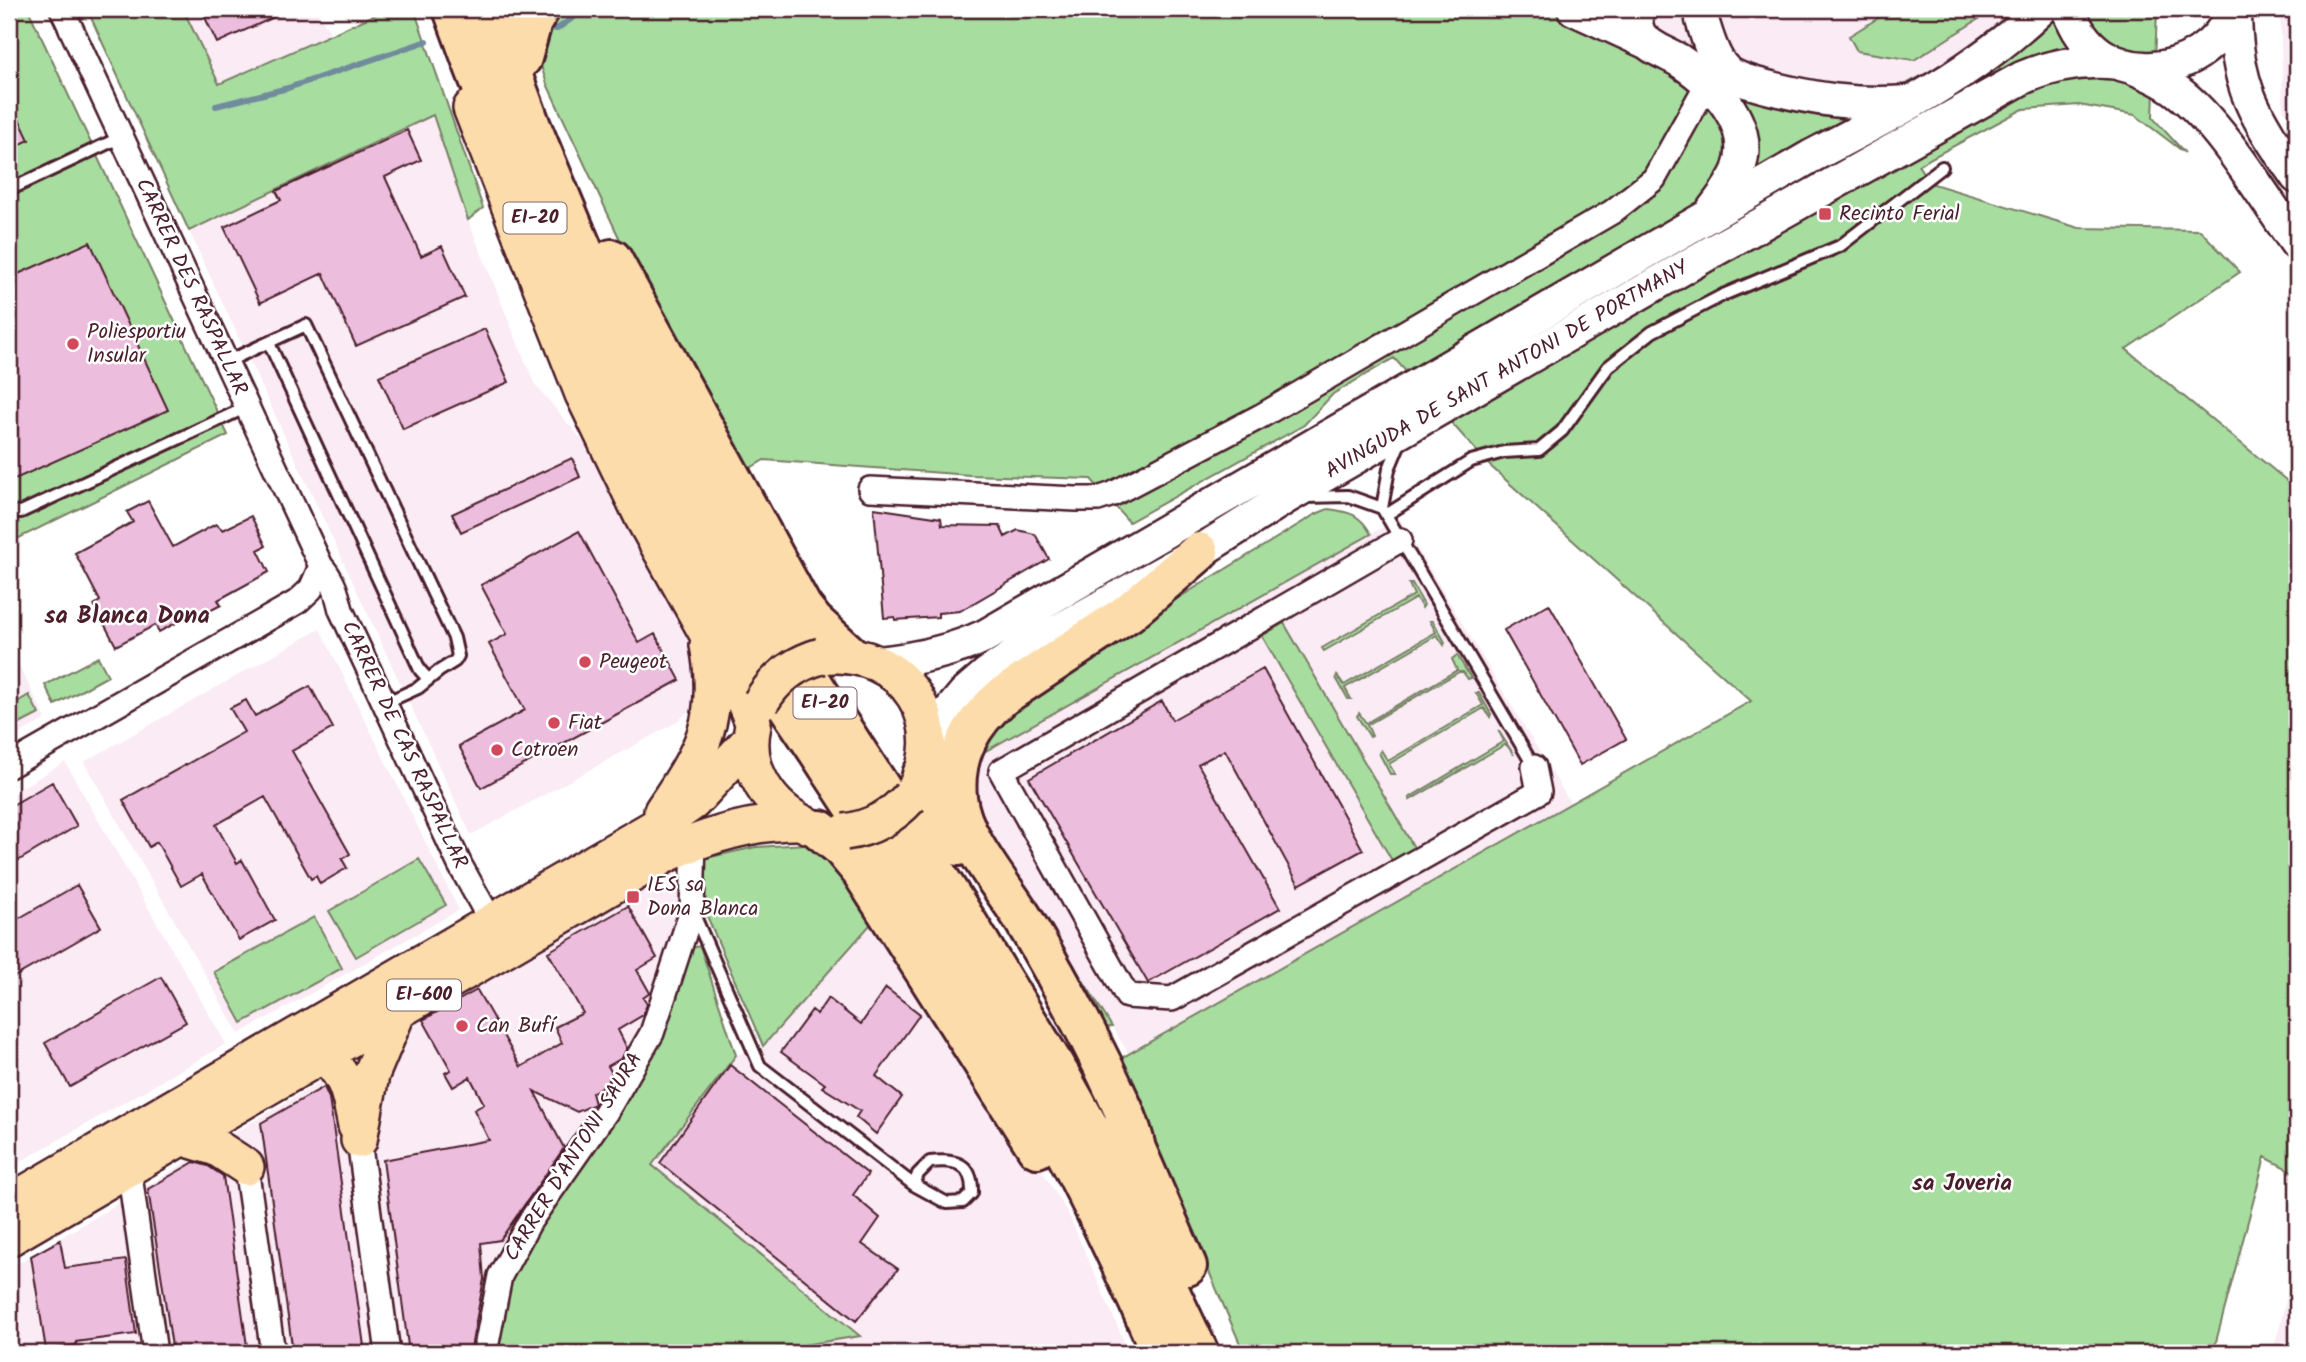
<svg xmlns="http://www.w3.org/2000/svg" width="2306" height="1362" font-family="Kalam,sans-serif">
	<style>
		.built { fill: #faebf5 }
		.green { fill: #a8dda0; stroke: #797e66; stroke-width: 2 }
		.lines { fill: none; stroke-linecap: round; stroke-linejoin: round }
		.stream { stroke: #6f8c9c; stroke-width: 6 }
		.building { fill: #edbdde; stroke: #4a1f2b; stroke-width: 2 }
		.lane-casing { stroke: #4a1f2b; stroke-width: 16 }
		.street-casing { stroke: #4a1f2b; stroke-width: 28 }
		.secondary-casing { stroke: #4a1f2b; stroke-width: 37 }
		.primary-casing { stroke: #4a1f2b; stroke-width: 40 }
		.highway-casing { stroke: #4a1f2b; stroke-width: 44 }
		.lane { stroke: #fff; stroke-width: 10 }
		.street { stroke: #fff; stroke-width: 23 }
		.secondary { stroke: #fff; stroke-width: 32 }
		.primary { stroke: #fddcac; stroke-width: 35 }
		.highway { stroke: #fddcac; stroke-width: 38 }
		.primary-bridge-casing { stroke: #4a1f2b; stroke-width: 40; stroke-linecap: butt }
		.primary-bridge { stroke: #fddcac; stroke-width: 35 }
		.poi-dot { fill: #d1495b; stroke: #fff; stroke-width: 2.5 }
		.labels { text-anchor: middle; dominant-baseline: central; stroke-width: 5; stroke-linejoin: round; paint-order: stroke }
		.shield { fill: #fff; stroke: #80626b; stroke-width: 2 }
		.shield-label { font-size: 19px; font-weight: bold; fill: #4a1f2b }
		.poi-label { font-size: 21px; fill: #4a1f2b; stroke: #fff; text-anchor: start }
		.street-label { font-size: 21px; fill: #4a1f2b; stroke: #fff }
		.neighbourhood-label { font-size: 23px; font-weight: bold; fill: #4a1f2b; stroke: #fff }
		.quarter-label { font-size: 24px; font-weight: bold; fill: #4a1f2b; stroke: #fff }
	</style>
	<rect width="100%" height="100%" fill="#fff"/>
	<filter id="ink" filterUnits="userSpaceOnUse"><feTurbulence type="fractalNoise" baseFrequency=".0143" numOctaves="2"/><feDisplacementMap in="SourceGraphic" scale="14" xChannelSelector="R" yChannelSelector="G"/><feConvolveMatrix kernelMatrix="1 2 1 2 8 2 1 2 1" color-interpolation-filters="sRGB"/></filter>
	<g filter="url(#ink)">
		<path class="built" d="M 183,9 L 316,9 L 331,34 L 219,84 Z
			M 1610,9 L 1994,9 L 2002,21 L 1951,61 L 1906,84 L 1856,91 L 1767,75 L 1684,46 Z
			M 2280,9 L 2297,9 L 2297,128 L 2283,109 Z
			M 433,115 L 469,223 L 534,383 L 591,451 L 695,651 L 695,706 L 675,723 L 471,835 L 189,231 Z
			M 1399,518 L 1571,804 L 1129,1054 L 975,807 L 977,756 Z
			M 320,629 L 459,910 L 239,1034 L 84,762 Z
			M 9,646 L 46,719 L 9,739 Z
			M 65,762 L 226,1044 L 9,1168 L 9,795 Z
			M 671,868 L 683,880 L 670,956 L 638,1038 L 580,1131 L 497,1249 L 473,1353 L 9,1353 L 9,1269 L 404,1031 L 655,884 Z
			M 878,916 L 987,1081 L 1068,1213 L 1129,1353 L 753,1353 L 860,1336 L 652,1165 L 736,1055 L 763,1046 Z
			M 2297,1292 L 2297,1353 L 2273,1353 L 2287,1296 Z"/>
		<path class="green" d="M 9,9 L 28,9 L 228,435 L 9,543 Z
			M 87,9 L 183,9 L 219,84 L 388,9 L 414,9 L 483,208 L 468,220 L 433,115 L 189,231 Z
			M 522,9 L 1611,9 L 1684,46 L 1767,75 L 1856,91 L 1906,84 L 1951,61 L 2002,21 L 2055,9 L 2157,9 L 2153,118 L 2185,153 L 2135,115 L 2079,105 L 2023,109 L 1918,165 L 1930,183 L 2079,228 L 2200,230 L 2240,272 L 2126,349 L 2297,489 L 2297,1174 L 2265,1157 L 2213,1353 L 1244,1353 L 1118,1060 L 1751,701 L 1488,464 L 1394,358 L 1333,394 L 1304,425 L 1129,522 L 1091,479 L 970,475 L 764,460 L 740,474 L 623,246 L 547,84 Z
			M 1893,9 L 1981,9 L 1985,15 L 1914,60 L 1857,51 L 1849,36 Z
			M 1328,509 C 1350,512 1360,514 1371,534 L 977,756 L 975,807 L 1112,1027 L 1093,1030 L 1010,887 L 971,826 L 964,803 L 963,776 L 966,755 L 979,729 L 995,713 L 1085,647 L 1088,653 L 1316,514 Z
			M 1409,584 L 1412,584 L 1424,605 L 1422,608 L 1416,598 L 1324,651 L 1322,648 L 1414,595 Z
			M 1430,621 L 1433,621 L 1445,642 L 1444,645 L 1437,635 L 1345,688 L 1351,699 L 1348,699 L 1336,678 L 1337,675 L 1344,685 L 1436,632 Z
			M 1284,623 L 1416,851 L 1394,864 L 1262,636 Z
			M 1457,655 L 1471,678 L 1468,679 L 1463,672 L 1459,672 L 1367,725 L 1372,736 L 1370,737 L 1357,716 L 1359,713 L 1366,723 L 1457,670 L 1452,659 Z
			M 98,657 L 108,676 L 55,705 L 45,685 Z
			M 1476,693 L 1479,693 L 1491,714 L 1490,717 L 1484,708 L 1389,764 L 1395,774 L 1390,774 L 1379,753 L 1381,750 L 1388,761 L 1483,705 Z
			M 29,695 L 39,714 L 12,728 L 9,721 L 9,707 Z
			M 1498,730 L 1514,755 L 1506,744 L 1410,800 L 1409,798 L 1504,741 Z
			M 806,844 L 852,877 L 878,916 L 763,1046 L 704,909 L 706,858 L 756,847 Z
			M 419,859 L 446,905 L 356,957 L 329,911 Z
			M 314,917 L 342,968 L 242,1023 L 214,972 Z
			M 700,946 L 736,1055 L 652,1165 L 860,1336 L 753,1353 L 494,1353 L 512,1270 L 608,1129 L 662,1039 L 691,948 Z"/>
		<g class="lines">
			<path class="stream" d="M 545,27 L 557,29 L 585,9
				M 216,106 L 288,88 L 427,41"/>
		</g>
		<path class="building" d="M 201,9 L 292,9 L 217,43 Z
			M 9,97 L 29,140 L 9,150 Z
			M 407,130 L 421,160 L 385,177 L 421,256 L 442,246 L 465,297 L 356,346 L 323,273 L 260,303 L 224,227 L 281,200 L 276,191 Z
			M 90,242 L 168,410 L 15,479 L 9,465 L 9,278 Z
			M 485,329 L 509,382 L 403,429 L 379,376 Z
			M 572,458 L 580,477 L 461,532 L 452,514 Z
			M 148,501 L 173,547 L 216,524 L 223,530 L 251,516 L 266,546 L 258,550 L 269,572 L 218,600 L 221,605 L 196,618 L 193,614 L 159,632 L 155,625 L 116,646 L 94,605 L 100,601 L 75,553 L 133,522 L 127,512 Z
			M 874,508 L 941,518 L 942,525 L 1000,526 L 1005,537 L 1018,530 L 1035,534 L 1049,559 L 960,611 L 938,613 L 938,617 L 895,620 L 895,617 L 884,618 Z
			M 579,531 L 639,643 L 655,634 L 680,680 L 481,788 L 459,746 L 525,710 L 489,644 L 507,634 L 481,585 Z
			M 1549,604 L 1626,739 L 1580,765 L 1504,630 Z
			M 1263,669 L 1363,850 L 1299,885 L 1225,750 L 1198,764 L 1280,908 L 1148,983 L 1029,778 L 1162,701 L 1172,720 Z
			M 310,686 L 333,728 L 292,751 L 350,854 L 342,859 L 347,868 L 320,884 L 316,876 L 311,879 L 265,797 L 216,825 L 237,863 L 242,860 L 275,920 L 239,940 L 202,874 L 181,886 L 157,842 L 149,847 L 123,800 L 244,732 L 230,708 L 246,700 L 255,716 Z
			M 52,782 L 77,826 L 9,866 L 9,807 Z
			M 77,885 L 101,927 L 9,980 L 9,924 Z
			M 628,906 L 657,958 L 637,970 L 650,993 L 643,998 L 647,1004 L 643,1015 L 618,1030 L 627,1048 L 622,1058 L 608,1066 L 612,1073 L 607,1083 L 592,1093 L 595,1104 L 577,1112 L 534,1091 L 564,1148 L 500,1240 L 481,1243 L 484,1279 L 470,1353 L 409,1353 L 383,1160 L 489,1140 L 474,1110 L 484,1104 L 470,1077 L 453,1087 L 445,1073 L 451,1070 L 423,1020 L 477,990 L 521,1067 L 562,1043 L 555,1027 L 583,1013 L 548,952 Z
			M 161,977 L 186,1022 L 70,1087 L 45,1043 Z
			M 886,988 L 920,1014 L 876,1076 L 902,1097 L 876,1134 L 856,1117 L 860,1111 L 822,1087 L 825,1084 L 781,1052 L 812,1010 L 817,1014 L 828,998 L 861,1024 Z
			M 730,1065 L 868,1174 L 853,1195 L 880,1218 L 862,1244 L 898,1269 L 856,1321 L 660,1163 Z
			M 324,1087 L 329,1098 L 365,1353 L 293,1353 L 261,1123 Z
			M 194,1162 L 208,1166 L 223,1176 L 248,1353 L 173,1353 L 148,1189 Z
			M 60,1240 L 65,1268 L 126,1260 L 136,1334 L 76,1342 L 76,1345 L 46,1350 L 31,1256 Z"/>
		<g class="lines">
			<g class="lane-casing">
				<path id="lane" d="M 9,190 L 121,137
					M 269,343 L 420,670 L 428,679
					M 226,362 L 306,325 L 454,638 L 458,656 L 455,661 L 439,671 L 418,688 L 385,703
					M 1401,440 L 1389,469 L 1382,508 L 1534,767
					M 1306,497 L 1348,496 L 1382,508
					M 9,511 L 21,512 L 247,407
					M 1386,515 L 1471,461 L 1504,452 L 1539,450 L 1562,431 L 1608,367 L 1652,332 L 1723,295 L 1840,246 L 1942,167
					M 693,912 L 760,1066 L 914,1185 L 947,1203 L 963,1202 L 972,1193 C 973,1163 955,1159 930,1162 L 918,1174 L 914,1185"/>
			</g>
			<g class="street-casing">
				<path id="street" d="M 62,9 L 321,566 C 333,579 337,593 341,610 L 460,865 L 492,923
					M 870,489 L 1076,499 L 1098,499 L 1113,494 L 1261,416 L 1612,212 L 1654,179 L 1707,84
					M 1400,540 L 1001,771 L 1127,996 L 1172,999 L 1539,792 L 1534,767
					M 9,766 L 297,602 L 311,589 L 321,566
					M 359,1140 L 388,1353
					M 246,1167 L 273,1353
					M 129,1168 L 155,1353
					M 485,1353 L 500,1276 L 530,1221 L 606,1112 L 652,1033 L 692,910 L 694,841"/>
			</g>
			<g class="secondary-casing">
				<path id="secondary" d="M 1574,9 L 1648,43
					M 1637,9 C 1636,18 1635,27 1640,35 C 1649,48 1667,53 1680,61 C 1715,84 1756,126 1738,171 C 1732,185 1721,199 1712,211
					M 2069,9 C 2094,91 2204,85 2234,9
					M 2235,9 C 2235,86 2254,115 2297,177
					M 1702,20 C 1707,35 1712,57 1724,69 C 1733,79 1750,82 1763,86 C 1812,99 1857,106 1908,102
					M 2129,66 C 2146,73 2163,80 2177,91 C 2221,124 2264,198 2297,244
					M 878,663 C 916,659 951,652 985,636 L 1810,157 C 1891,115 1974,73 2041,9
					M 928,741 L 939,724 L 965,693 L 987,674 L 1020,652 L 1199,552 L 1285,498 L 1713,251 L 2022,78 C 2054,64 2085,59 2119,63"/>
			</g>
			<g class="primary-casing">
				<path id="primary" d="M 471,108 L 583,394 L 643,518 L 742,696 L 753,722
					M 821,656 C 904,645 957,726 910,797
					M 753,725 C 743,769 770,809 809,826
					M 662,811 C 702,752 722,719 708,645
					M 323,1054 C 349,1079 349,1092 356,1126
					M 181,1137 L 217,1148 L 246,1167
					M 359,1140 L 371,1075 L 398,1011
					M 9,1203 L 669,819 L 693,802 L 751,739
					M 9,1238 L 667,854 C 709,835 754,821 800,822"/>
			</g>
			<g class="highway-casing">
				<path id="highway" d="M 453,9 C 534,235 636,452 758,659 C 780,696 806,732 829,768 C 881,847 933,926 983,1006 C 1051,1117 1109,1233 1161,1353
					M 488,9 L 531,126 L 589,265 L 635,363 L 716,518 L 787,644 L 956,904 L 1060,1075 L 1105,1156 L 1199,1353
					M 522,58 L 532,22 L 540,9
					M 612,259 L 802,607 L 814,622 L 849,654
					M 922,775 L 930,802 L 958,846
					M 820,830 L 841,847 L 861,871 L 1037,1148
					M 1123,1127 L 1136,1149 L 1187,1266
					M 1136,1149 C 1130,1119 1116,1094 1103,1066 C 1078,1015 1051,965 1022,917 C 1000,882 961,838 957,797 C 953,754 972,722 1003,696 L 1128,613 L 1199,552"/>
			</g>
			<use href="#lane" class="lane"/>
			<use href="#street" class="street"/>
			<use href="#secondary" class="secondary"/>
			<use href="#primary" class="primary"/>
			<use href="#highway" class="highway"/>
			<g class="primary-bridge-casing">
				<path id="primary-bridge" d="M 761,702 C 775,678 794,664 821,656
					M 845,832 C 872,828 892,817 910,797"/>
			</g>
			<use href="#primary-bridge" class="primary-bridge"/>
		</g>
	</g>
	<g class="poi-dot">
		<rect x="1818" y="207" width="14" height="14" rx="3.5"/>
		<circle cx="73" cy="344" r="7"/>
		<circle cx="585" cy="662" r="7"/>
		<circle cx="554" cy="723" r="7"/>
		<circle cx="497" cy="750" r="7"/>
		<rect x="626" y="890" width="14" height="14" rx="3.5"/>
		<circle cx="462" cy="1026" r="7"/>
	</g>
	<g class="labels">
		<g class="shield">
			<rect x="503.5" y="202.5" width="63" height="31" rx="5"/>
			<rect x="793.5" y="687.5" width="63" height="31" rx="5"/>
			<rect x="387" y="979.5" width="74" height="31" rx="5"/>
		</g>
		<g class="shield-label">
			<text x="535" y="218">EI-20</text>
			<text x="825" y="703">EI-20</text>
			<text x="424" y="995">EI-600</text>
		</g>
		<g class="poi-label">
			<text x="1839" y="214">Recinto Ferial</text>
			<text x="87" y="332">Poliesportiu<tspan x="87" dy="24">Insular</tspan></text>
			<text x="599" y="662">Peugeot</text>
			<text x="568" y="723">Fiat</text>
			<text x="511" y="750">Cotroen</text>
			<text x="647" y="885">IES sa<tspan x="647" dy="24">Dona Blanca</tspan></text>
			<text x="476" y="1026">Can Bufí</text>
		</g>
		<g class="street-label">
			<text transform="translate(191 287) rotate(65)">CARRER DES RASPALLAR</text>
			<text transform="translate(1507 370) rotate(-30)">AVINGUDA DE SANT ANTONI DE PORTMANY</text>
			<text transform="translate(404 745) rotate(65)">CARRER DE CAS RASPALLAR</text>
			<text transform="translate(574 1157) rotate(-58)">CARRER D'ANTONI SAURA</text>
		</g>
		<g class="neighbourhood-label">
			<text x="1962" y="1184">sa Joveria</text>
		</g>
		<g class="quarter-label">
			<text x="127" y="616">sa Blanca Dona</text>
		</g>
	</g>
	<rect width="2306" height="1362" fill="none" stroke="#fff" stroke-width="35"/>
	<rect x="18" y="18" width="2271" height="1327" fill="none" stroke="#4a1f2b" stroke-width="2.5" filter="url(#ink)"/>
</svg>
